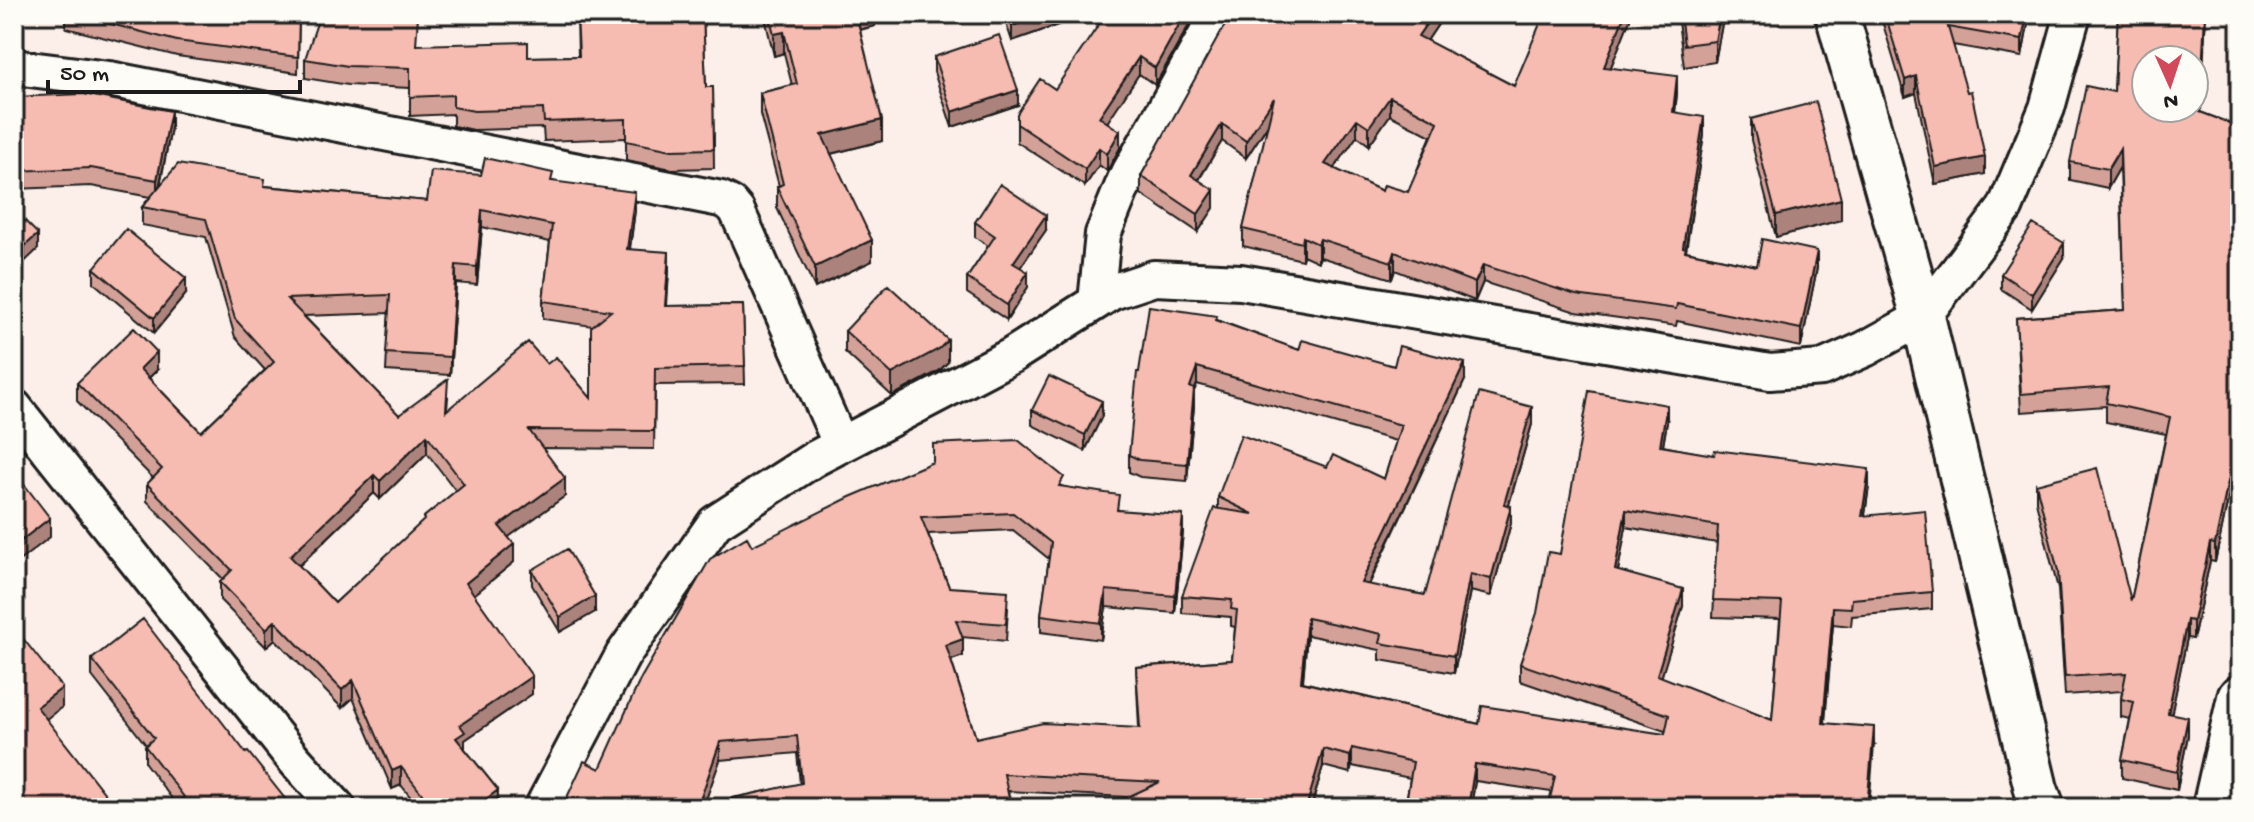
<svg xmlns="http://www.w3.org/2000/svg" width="2254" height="822" font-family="'Gochi Hand',sans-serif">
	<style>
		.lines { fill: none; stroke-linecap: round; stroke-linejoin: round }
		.minor-casing { stroke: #1c1c1c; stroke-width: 40 }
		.tertiary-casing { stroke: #1c1c1c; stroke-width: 48 }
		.secondary-casing { stroke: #1c1c1c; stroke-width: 50 }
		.minor { stroke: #fdfcf7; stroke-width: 34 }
		.tertiary { stroke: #fdfcf7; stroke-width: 42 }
		.secondary { stroke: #fdfcf7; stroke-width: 44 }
		.wall { fill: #d4a198; stroke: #1c1c1c; stroke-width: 2; fill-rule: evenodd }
		.shaded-wall { fill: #ac837c; stroke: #1c1c1c; stroke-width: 2 }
		.building { fill: #f6bbb1; stroke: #1c1c1c; stroke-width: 2; fill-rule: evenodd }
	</style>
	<rect width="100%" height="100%" fill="#fcefe9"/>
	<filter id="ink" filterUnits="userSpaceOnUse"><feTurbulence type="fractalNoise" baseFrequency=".0125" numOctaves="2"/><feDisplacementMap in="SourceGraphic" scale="16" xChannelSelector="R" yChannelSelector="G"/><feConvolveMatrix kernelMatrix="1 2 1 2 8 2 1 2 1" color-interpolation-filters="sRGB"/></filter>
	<g filter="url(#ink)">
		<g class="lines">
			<g class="minor-casing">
				<path id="minor" d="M 14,67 L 109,79 L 721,199 L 731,204 L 737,211 L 841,445
					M 1096,302 L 1103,234 L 1125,180 L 1218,14
					M 14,407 L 293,758 L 338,808
					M 542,808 L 623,655 L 715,523 L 814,459 L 1011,356 L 1112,292 L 1154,278 L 1241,282 L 1770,372 L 1822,368 L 1865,349 L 1923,317 L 2005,208 L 2047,108 L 2073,14"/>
			</g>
			<g class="tertiary-casing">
				<path id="tertiary" d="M 1837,14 L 1923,317 L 2036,789 L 2043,808"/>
			</g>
			<g class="secondary-casing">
				<path id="secondary" d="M 2215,808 L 2240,698"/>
			</g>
			<use href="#minor" class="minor"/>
			<use href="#tertiary" class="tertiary"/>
			<use href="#secondary" class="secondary"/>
		</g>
		<path class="wall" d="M 66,14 L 299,14 L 298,73 L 177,56 L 66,28 Z
			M 577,14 L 703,14 L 706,87 L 713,87 L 714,168 L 672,169 L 626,160 L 626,138 L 544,141 L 543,128 L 474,130 L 453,126 L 453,114 L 410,116 L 410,88 L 348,85 L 305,78 L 305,59 L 418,45 L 528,57 L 578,56 Z
			M 764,14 L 875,14 L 875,26 L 860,30 L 882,141 L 831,154 L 872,261 L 815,288 L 777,208 L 777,187 L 779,186 L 760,114 L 760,93 L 792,85 L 784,53 L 774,56 Z
			M 1003,14 L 1075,14 L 1075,19 L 1012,41 Z
			M 1189,14 L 1189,25 L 1155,85 L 1139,74 L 1107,122 L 1120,148 L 1107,171 L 1099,165 L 1085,186 L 1017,142 L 1017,114 L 1055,89 Z
			M 1233,14 L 1445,14 L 1427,41 L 1514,86 L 1630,14 L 1630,19 L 1611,67 L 1677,93 L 1675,113 L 1704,134 L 1686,251 L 1757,266 L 1817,268 L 1801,347 L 1677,321 L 1676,326 L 1576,312 L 1483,282 L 1475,301 L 1395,270 L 1392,279 L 1320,257 L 1318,262 L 1303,255 L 1302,260 L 1243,246 L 1243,229 L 1268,125 L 1246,158 L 1222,141 L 1199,180 L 1214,208 L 1198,232 L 1141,194 L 1141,176 ZM 1390,115 L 1431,136 L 1408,192 L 1382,191 L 1334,169 L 1357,136 L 1369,145 Z
			M 1677,14 L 1732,14 L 1732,22 L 1722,24 L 1715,62 L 1684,67 Z
			M 1880,14 L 1956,14 L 1959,23 L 2030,14 L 2022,57 L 1953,45 L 1985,174 L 1935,184 L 1916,93 L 1905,97 Z
			M 2118,14 L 2206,14 L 2200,112 L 2240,127 L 2240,442 L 2215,562 L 2210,561 L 2193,639 L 2187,638 L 2171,714 L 2188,735 L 2177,790 L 2122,778 L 2122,760 L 2130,719 L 2121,717 L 2121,699 L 2122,691 L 2065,695 L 2058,589 L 2036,502 L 2036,484 L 2131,601 L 2166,434 L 2106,422 L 2106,406 L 2021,412 L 2016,318 L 2125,310 L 2120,167 L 2108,188 L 2070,180 L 2070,162 L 2114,92 Z
			M 934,57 L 1018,105 L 952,127 L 934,72 Z
			M 14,97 L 171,128 L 160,186 L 265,186 L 427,201 L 553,181 L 635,210 L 630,249 L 669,270 L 667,306 L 743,305 L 745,384 L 655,385 L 654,449 L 542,448 L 565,496 L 508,537 L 514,562 L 474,595 L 532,694 L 465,740 L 465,749 L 498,790 L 497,808 L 419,808 L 401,785 L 392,789 L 353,698 L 342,708 L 275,639 L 266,647 L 220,600 L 220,582 L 223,579 L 147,501 L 147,484 L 153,478 L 77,401 L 77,383 L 157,370 L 149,378 L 201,432 L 265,370 L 235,337 L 206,237 L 142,225 L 142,207 L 150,197 L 91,186 L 14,189 ZM 482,227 L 550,242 L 543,301 L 543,319 L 593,326 L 591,398 L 547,364 L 447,410 L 448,397 L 399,415 L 304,316 L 389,313 L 386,371 L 450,375 L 456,283 L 477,285 ZM 427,453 L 456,491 L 424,517 L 424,521 L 335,603 L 299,566 L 374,493 L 380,499 Z
			M 1751,119 L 1841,220 L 1776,237 L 1751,140 Z
			M 975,222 L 1046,230 L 1020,267 L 1028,287 L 1007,320 L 967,293 L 967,278 L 988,246 L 975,237 Z
			M 2064,258 L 2032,309 L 2001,289 L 2001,274 Z
			M 94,268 L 186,294 L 154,333 L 94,283 Z
			M 1217,320 L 1299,350 L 1394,366 L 1465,380 L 1369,585 L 1425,595 L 1532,424 L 1509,505 L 1511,523 L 1491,596 L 1470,591 L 1454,673 L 1380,660 L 1380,650 L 1307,635 L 1303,682 L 1479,724 L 1665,734 L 1665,731 L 1520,681 L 1520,664 L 1560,554 L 1667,422 L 1663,446 L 1869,486 L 1865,516 L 1932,592 L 1932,609 L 1852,616 L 1851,626 L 1833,624 L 1825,723 L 1874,744 L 1551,792 L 1475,781 L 1471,808 L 1405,808 L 1410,778 L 1352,766 L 1350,773 L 1323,766 L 1311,808 L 1104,808 L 1127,797 L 1008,791 L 1011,808 L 562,808 L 600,769 L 752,546 L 933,462 L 933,444 L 1064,487 L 1119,510 L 1183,532 L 1175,613 L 1106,607 L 1101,640 L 1041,632 L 1041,615 L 1049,559 L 1013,530 L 928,534 L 949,587 L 1008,608 L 1006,641 L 962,637 L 963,656 L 951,660 L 976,738 L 1139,728 L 1136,667 L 1232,660 L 1235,627 L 1231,626 L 1231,617 L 1182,613 L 1182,596 L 1218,509 L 1218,497 L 1327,467 L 1384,479 L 1396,441 L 1197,384 L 1194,391 L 1194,406 L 1187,481 L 1140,477 L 1129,472 L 1129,455 L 1139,372 ZM 1626,527 L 1717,543 L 1713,617 L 1780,619 L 1772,720 L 1661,677 L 1683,606 L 1618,571 ZM 797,753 L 800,784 L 704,804 L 720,760 Z
			M 845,331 L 948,362 L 939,371 L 892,396 L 845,352 Z
			M 1032,410 L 1102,416 L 1085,451 L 1032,425 Z
			M 532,570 L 595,612 L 560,632 L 532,585 Z
			M 92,659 L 246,753 L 290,808 L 176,804 L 145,763 L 145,746 L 146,745 L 92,676 Z"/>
		<path class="shaded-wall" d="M 854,14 L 875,14 L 875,26 L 854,31 Z
			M 1046,14 L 1075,14 L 1075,19 L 1012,41 L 1012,26 Z
			M 1185,14 L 1189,14 L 1189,25 L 1155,85 L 1155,68 Z
			M 1433,14 L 1445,14 L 1418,54 L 1418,36 Z
			M 1625,14 L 1630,14 L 1630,19 L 1604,84 L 1604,67 Z
			M 1720,14 L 1732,14 L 1732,22 L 1722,24 L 1715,62 L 1715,41 Z
			M 2027,14 L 2030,14 L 2022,57 L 2022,40 Z
			M 2205,14 L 2206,14 L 2200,130 L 2200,112 Z
			M 784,32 L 784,53 L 774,56 L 774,34 Z
			M 1139,57 L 1139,74 L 1099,135 L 1099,117 Z
			M 1677,76 L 1677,93 L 1673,130 L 1673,112 Z
			M 1916,76 L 1916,93 L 1905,97 L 1905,80 Z
			M 1018,90 L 1018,105 L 952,127 L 952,112 Z
			M 1390,97 L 1390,115 L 1369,145 L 1369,127 Z
			M 1274,98 L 1274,115 L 1246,158 L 1246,141 Z
			M 171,111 L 171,128 L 157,198 L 157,180 Z
			M 1704,117 L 1704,134 L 1683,265 L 1683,247 Z
			M 1357,119 L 1357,136 L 1325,182 L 1325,164 Z
			M 882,120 L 882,141 L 822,156 L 822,135 Z
			M 1222,124 L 1222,141 L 1191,192 L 1191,175 Z
			M 1120,131 L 1120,148 L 1107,171 L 1107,154 Z
			M 1099,148 L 1099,165 L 1085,186 L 1085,169 Z
			M 2120,149 L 2120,167 L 2108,188 L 2108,169 Z
			M 1985,157 L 1985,174 L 1935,184 L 1935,167 Z
			M 1214,190 L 1214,208 L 1198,232 L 1198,214 Z
			M 635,192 L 635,210 L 627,267 L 627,249 Z
			M 1841,199 L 1841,220 L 1776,237 L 1776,215 Z
			M 482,210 L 482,227 L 477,285 L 477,267 Z
			M 1046,215 L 1046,230 L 1013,278 L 1013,263 Z
			M 38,234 L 38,249 L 14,272 L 14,256 Z
			M 1303,237 L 1303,255 L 1302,260 L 1302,243 Z
			M 1320,239 L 1320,257 L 1318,262 L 1318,244 Z
			M 872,240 L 872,261 L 815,288 L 815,267 Z
			M 2064,243 L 2064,258 L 2032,309 L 2032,294 Z
			M 1817,251 L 1817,268 L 1801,347 L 1801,329 Z
			M 669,252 L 669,270 L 665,324 L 665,306 Z
			M 1395,252 L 1395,270 L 1392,279 L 1392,262 Z
			M 456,265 L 456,283 L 450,375 L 450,357 Z
			M 1483,265 L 1483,282 L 1475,301 L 1475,283 Z
			M 1028,272 L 1028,287 L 1007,320 L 1007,305 Z
			M 186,278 L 186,294 L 154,333 L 154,318 Z
			M 948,340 L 948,362 L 939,371 L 892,396 L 892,374 Z
			M 157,352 L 157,370 L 140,386 L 140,369 Z
			M 1465,363 L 1465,380 L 1361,600 L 1361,583 Z
			M 1197,367 L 1197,384 L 1194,391 L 1194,406 L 1187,481 L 1190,387 Z
			M 1102,401 L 1102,416 L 1085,451 L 1085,435 Z
			M 1667,405 L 1667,422 L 1660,463 L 1660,446 Z
			M 1532,407 L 1532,424 L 1504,521 L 1504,504 Z
			M 2240,424 L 2240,442 L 2215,562 L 2215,544 Z
			M 427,435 L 427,453 L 380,499 L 380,481 Z
			M 1869,469 L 1869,486 L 1862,533 L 1862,516 Z
			M 374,475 L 374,493 L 290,574 L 290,556 Z
			M 565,478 L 565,496 L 499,544 L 499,526 Z
			M 1511,506 L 1511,523 L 1491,596 L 1491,579 Z
			M 1626,510 L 1626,527 L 1615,587 L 1615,570 Z
			M 1183,515 L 1183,532 L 1175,613 L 1175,596 Z
			M 50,518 L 50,537 L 14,565 L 14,546 Z
			M 2210,543 L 2210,561 L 2193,639 L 2193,621 Z
			M 514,544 L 514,562 L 466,601 L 466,583 Z
			M 1470,574 L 1470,591 L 1454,673 L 1454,656 Z
			M 1683,589 L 1683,606 L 1657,692 L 1657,675 Z
			M 1106,590 L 1106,607 L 1101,640 L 1101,623 Z
			M 595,596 L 595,612 L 560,632 L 560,617 Z
			M 1833,607 L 1833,624 L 1823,740 L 1823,723 Z
			M 1307,618 L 1307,635 L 1301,699 L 1301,682 Z
			M 2187,620 L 2187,638 L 2168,731 L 2168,713 Z
			M 275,621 L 275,639 L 266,647 L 266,629 Z
			M 963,639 L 963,656 L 946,662 L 946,645 Z
			M 532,676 L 532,694 L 465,740 L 465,750 L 456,738 L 460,725 Z
			M 353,680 L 353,698 L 342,708 L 342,690 Z
			M 62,688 L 62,707 L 37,726 L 37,707 Z
			M 2188,717 L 2188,735 L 2177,790 L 2177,772 Z
			M 1874,727 L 1874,744 L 1869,808 L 1867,808 Z
			M 720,742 L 720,760 L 703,808 L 698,806 Z
			M 1352,748 L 1352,766 L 1350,773 L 1350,756 Z
			M 1323,749 L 1323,766 L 1311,808 L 1306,808 Z
			M 1475,764 L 1475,781 L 1471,808 L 1468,808 Z
			M 401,767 L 401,785 L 392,789 L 392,771 Z
			M 498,790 L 497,808 L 474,808 Z"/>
		<path class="building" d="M 72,14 L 299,14 L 298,57 L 177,41 Z
			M 320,14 L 337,14 L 351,16 L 351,14 L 418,16 L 416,45 L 528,42 L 528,57 L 579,56 L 577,14 L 703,14 L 706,87 L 713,87 L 714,149 L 672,150 L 626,141 L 626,119 L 544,122 L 543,109 L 474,111 L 453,107 L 453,95 L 410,97 L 410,68 L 348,66 L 305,59 Z
			M 769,14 L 856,14 L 882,120 L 822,135 L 872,240 L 815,267 L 777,187 L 783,184 L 760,93 L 797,84 L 784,32 L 774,34 Z
			M 1008,14 L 1046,14 L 1012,26 Z
			M 1106,14 L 1185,14 L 1155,68 L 1139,57 L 1099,117 L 1120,131 L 1107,154 L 1099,148 L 1085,169 L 1017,124 L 1017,114 L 1040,79 L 1055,89 Z
			M 1233,14 L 1433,14 L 1418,36 L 1514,86 L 1544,14 L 1625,14 L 1604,67 L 1677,76 L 1673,112 L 1704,117 L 1683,247 L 1686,248 L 1685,251 L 1757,266 L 1762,239 L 1817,251 L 1801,329 L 1677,304 L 1676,309 L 1576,295 L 1483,265 L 1475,283 L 1395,252 L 1392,262 L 1320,239 L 1318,244 L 1303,237 L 1302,243 L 1243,229 L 1274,98 L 1246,141 L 1222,124 L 1191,175 L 1214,190 L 1198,214 L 1141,176 L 1222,30 ZM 1390,97 L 1438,122 L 1408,192 L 1384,185 L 1382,191 L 1325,164 L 1357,119 L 1369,127 Z
			M 1680,14 L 1720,14 L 1715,41 L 1684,45 Z
			M 1885,14 L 1956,14 L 1959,23 L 1961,14 L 2027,14 L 2022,40 L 1948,27 L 1967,92 L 1971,91 L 1985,157 L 1935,167 L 1916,76 L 1905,80 Z
			M 2118,14 L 2205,14 L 2200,112 L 2240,127 L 2240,424 L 2215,544 L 2210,543 L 2193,621 L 2187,620 L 2168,713 L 2188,717 L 2177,772 L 2122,760 L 2134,702 L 2121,699 L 2126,673 L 2065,677 L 2058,571 L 2036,484 L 2097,468 L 2131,601 L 2170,417 L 2106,403 L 2109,387 L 2021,394 L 2016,318 L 2125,310 L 2120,149 L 2108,169 L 2070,162 L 2086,86 L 2114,92 ZM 2146,60 L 2194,60 L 2194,108 L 2146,108 Z
			M 999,35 L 1018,90 L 952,112 L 934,57 Z
			M 83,94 L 171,111 L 157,180 L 91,168 L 14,171 L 14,97 Z
			M 1816,102 L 1841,199 L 1776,215 L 1751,119 Z
			M 485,158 L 553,173 L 551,181 L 635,192 L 627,249 L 669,252 L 665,306 L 743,305 L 745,366 L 655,368 L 654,431 L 529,430 L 565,478 L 499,526 L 514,544 L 466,583 L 532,676 L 460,725 L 465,732 L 456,738 L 498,790 L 474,808 L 433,808 L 401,767 L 392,771 L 353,680 L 342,690 L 275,621 L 266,629 L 220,582 L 232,570 L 147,484 L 162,469 L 77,383 L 134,328 L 157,352 L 140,369 L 201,432 L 274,362 L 235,319 L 206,219 L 142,207 L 178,164 L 265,179 L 264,186 L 427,201 L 431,171 L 481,175 ZM 482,210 L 552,225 L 543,301 L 611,311 L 591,327 L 591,398 L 556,357 L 547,364 L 528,342 L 446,411 L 448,379 L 399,415 L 287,299 L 390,295 L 386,353 L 450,357 L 456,265 L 477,267 ZM 427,435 L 464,484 L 424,517 L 425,519 L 335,603 L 290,556 L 374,475 L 380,481 Z
			M 1000,184 L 1046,215 L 1013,263 L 1028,272 L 1007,305 L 967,278 L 995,236 L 975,222 Z
			M 14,210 L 38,234 L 14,256 Z
			M 2033,224 L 2064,243 L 2032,294 L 2001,274 Z
			M 126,229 L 186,278 L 154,318 L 94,268 Z
			M 888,285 L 948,340 L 939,349 L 892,374 L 845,331 Z
			M 1149,306 L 1217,316 L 1216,320 L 1299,350 L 1302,340 L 1394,366 L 1399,346 L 1465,363 L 1361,583 L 1425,595 L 1479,393 L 1532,407 L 1504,504 L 1511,506 L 1491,579 L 1470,574 L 1454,656 L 1380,643 L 1382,634 L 1307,618 L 1301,682 L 1479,724 L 1482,706 L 1665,734 L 1669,715 L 1520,664 L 1537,613 L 1548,552 L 1560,554 L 1589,391 L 1667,405 L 1660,446 L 1714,455 L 1715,450 L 1869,469 L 1862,516 L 1925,510 L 1932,592 L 1852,599 L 1851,608 L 1833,607 L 1823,723 L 1874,727 L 1867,808 L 1548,808 L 1555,776 L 1475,764 L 1468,808 L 1405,808 L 1413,762 L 1352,748 L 1350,756 L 1323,749 L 1306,808 L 1182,808 L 1134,798 L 1139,808 L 1104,808 L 1160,782 L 1004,774 L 1011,808 L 562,808 L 584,761 L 600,769 L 641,678 L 710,559 L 747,537 L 752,546 L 850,497 L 933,462 L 933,444 L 1018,440 L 1064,477 L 1059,486 L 1119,495 L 1117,510 L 1183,515 L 1175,596 L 1106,590 L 1101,623 L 1041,615 L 1051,543 L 1013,513 L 921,517 L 949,587 L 1008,591 L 1006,624 L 956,620 L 963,639 L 946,645 L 976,738 L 1043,723 L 1140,728 L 1136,667 L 1232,660 L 1237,610 L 1231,609 L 1232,600 L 1182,596 L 1214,508 L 1253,514 L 1218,497 L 1241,435 L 1327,467 L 1333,455 L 1384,479 L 1401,425 L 1197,367 L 1190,387 L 1194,389 L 1187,464 L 1140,460 L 1129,455 L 1137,372 L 1139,372 ZM 1626,510 L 1718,526 L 1713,600 L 1782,602 L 1772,720 L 1657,675 L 1683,589 L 1615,570 ZM 797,736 L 802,783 L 698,806 L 720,742 Z
			M 1049,376 L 1102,401 L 1085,435 L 1032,410 Z
			M 14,471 L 50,518 L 14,546 Z
			M 567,549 L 595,596 L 560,617 L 532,570 Z
			M 143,619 L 246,753 L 248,752 L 290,805 L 286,808 L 170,808 L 184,797 L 145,746 L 154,738 L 92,659 Z
			M 14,627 L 62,688 L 37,707 L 116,808 L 14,808 Z"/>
	</g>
	<rect width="2254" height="822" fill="none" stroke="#fdfcf7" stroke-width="48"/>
	<rect x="24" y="24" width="2206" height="774" fill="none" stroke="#1c1c1c" stroke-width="3" filter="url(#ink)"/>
	<g transform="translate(2170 84) rotate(177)"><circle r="38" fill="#fdfcf7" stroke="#a3a29f" stroke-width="2"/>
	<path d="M0-6L14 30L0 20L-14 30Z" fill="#d1495b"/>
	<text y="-12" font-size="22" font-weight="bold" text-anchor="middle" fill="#1c1c1c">N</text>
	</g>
	<path d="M48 80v12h252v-12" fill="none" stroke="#1c1c1c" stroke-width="4"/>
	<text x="60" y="80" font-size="24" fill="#1c1c1c" stroke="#fdfcf7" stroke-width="6" paint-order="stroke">50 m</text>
</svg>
